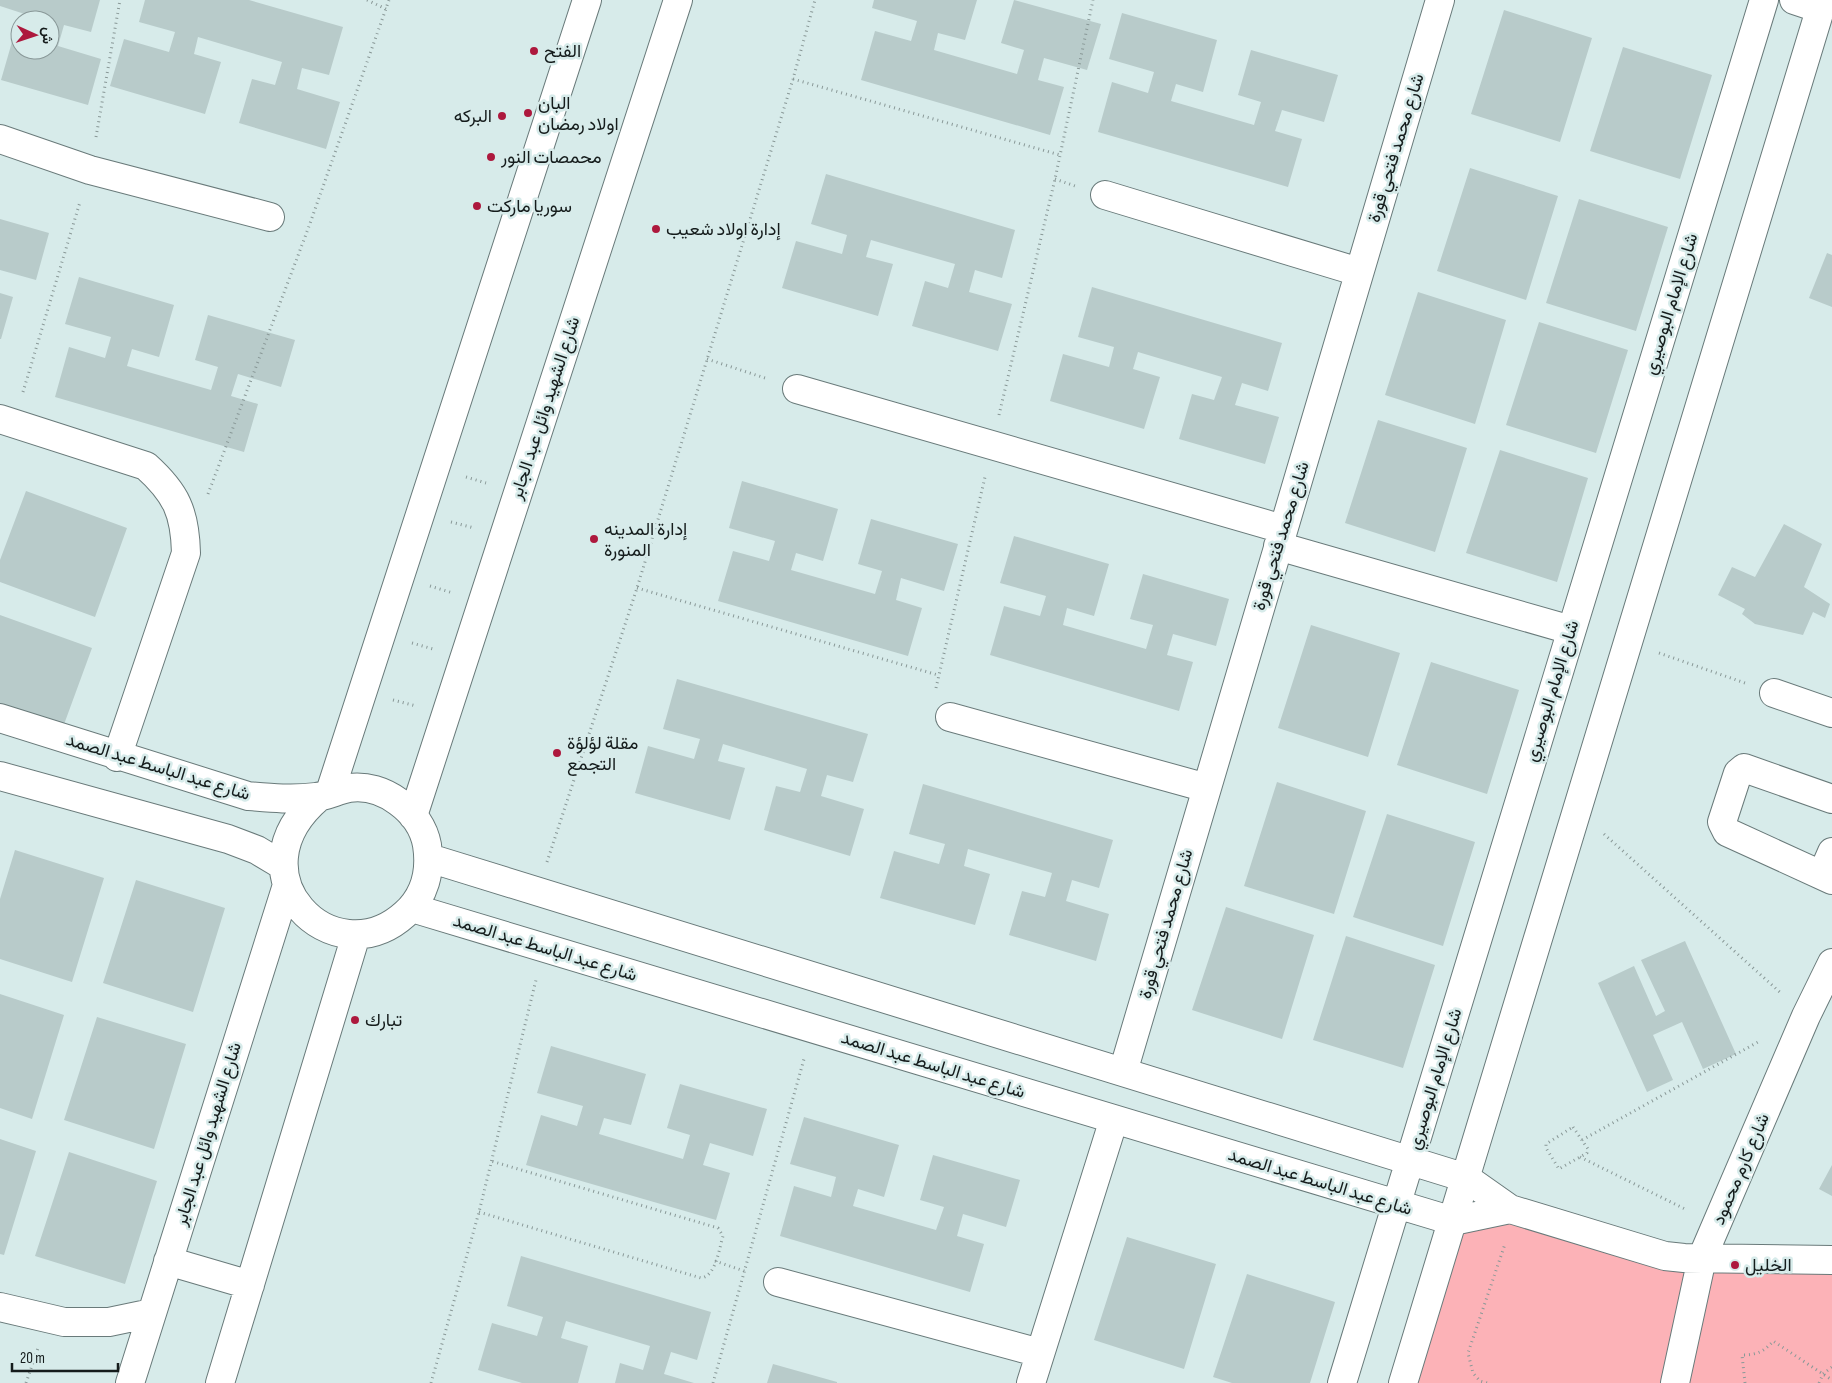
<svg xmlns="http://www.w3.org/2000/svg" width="1832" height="1383" font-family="'Sofia Sans Condensed',Vazirmatn,sans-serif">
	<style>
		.green { fill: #fcb2b7 }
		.building { fill: #b8cbca }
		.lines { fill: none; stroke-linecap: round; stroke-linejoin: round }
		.minor-casing { stroke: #697a7a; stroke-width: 30 }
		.path { stroke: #899897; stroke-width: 3; stroke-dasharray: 1 4; stroke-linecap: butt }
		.minor { stroke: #fff; stroke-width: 28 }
		.poi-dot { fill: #ad183d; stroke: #d7ebea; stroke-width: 2 }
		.labels { text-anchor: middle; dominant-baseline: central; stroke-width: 5; stroke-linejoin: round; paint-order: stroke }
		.poi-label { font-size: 18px; fill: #151c1c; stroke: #d7ebea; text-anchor: start }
		.street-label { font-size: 18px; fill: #151c1c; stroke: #d7ebea }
	</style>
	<rect width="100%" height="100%" fill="#d7ebea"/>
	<path class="green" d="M 1510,1209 L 1646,1251 L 1832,1260 L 1832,1383 L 1403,1383 L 1453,1221 Z"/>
	<path class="building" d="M 0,0 L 100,0 L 91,32 L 64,25 L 58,46 L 101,59 L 88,105 L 1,80 L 14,35 L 20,37 L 20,50 L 50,50 L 50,20 L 43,20 L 0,6 Z
		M 145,0 L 249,0 L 343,27 L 329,75 L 302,68 L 297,89 L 340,102 L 326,149 L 239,123 L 252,79 L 275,85 L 282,62 L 198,37 L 194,54 L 221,62 L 205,114 L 110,86 L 124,39 L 169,52 L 175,32 L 139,22 Z
		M 874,0 L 977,0 L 965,40 L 938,33 L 934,50 L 1017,74 L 1024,50 L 1001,43 L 1014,0 L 1101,24 L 1087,70 L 1044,58 L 1038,80 L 1064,87 L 1050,135 L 861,80 L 875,31 L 911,41 L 917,21 L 872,8 Z
		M 1504,10 L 1592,38 L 1560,142 L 1471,114 Z
		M 1122,13 L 1217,40 L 1203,92 L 1176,84 L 1171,101 L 1254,125 L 1261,102 L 1238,95 L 1251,50 L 1338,75 L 1324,122 L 1282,110 L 1275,131 L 1302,139 L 1288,187 L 1098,132 L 1112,82 L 1148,93 L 1154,72 L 1109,59 Z
		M 1623,47 L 1712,75 L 1680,179 L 1590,151 Z
		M 1470,168 L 1558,196 L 1526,300 L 1437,271 Z
		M 826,174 L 1015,230 L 1002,278 L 975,270 L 969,292 L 1012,304 L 998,351 L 912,326 L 925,281 L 948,288 L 955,264 L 871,240 L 866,257 L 893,264 L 878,316 L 782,288 L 796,241 L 842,254 L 847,235 L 811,224 Z
		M 1579,199 L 1668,227 L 1636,331 L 1546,303 Z
		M 0,219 L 49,233 L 36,280 L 0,270 Z
		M 1827,253 L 1832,255 L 1832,307 L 1809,298 Z
		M 79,277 L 174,305 L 159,357 L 132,349 L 127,366 L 211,390 L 218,367 L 195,360 L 208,315 L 295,340 L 281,387 L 238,374 L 231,396 L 258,404 L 244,452 L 55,397 L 69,347 L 105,358 L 111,337 L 65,324 Z
		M 1092,287 L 1282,343 L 1268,391 L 1242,383 L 1235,405 L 1279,417 L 1265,464 L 1179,439 L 1192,394 L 1214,400 L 1222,377 L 1138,352 L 1133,369 L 1160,377 L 1144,429 L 1050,401 L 1063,354 L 1109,367 L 1114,347 L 1078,337 Z
		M 1418,292 L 1506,320 L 1475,424 L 1385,395 Z
		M 0,293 L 13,297 L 1,339 L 0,339 Z
		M 1539,322 L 1628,350 L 1596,453 L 1506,425 Z
		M 1378,420 L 1467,448 L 1435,552 L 1345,523 Z
		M 1500,450 L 1588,478 L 1557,582 L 1466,553 Z
		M 742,481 L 838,509 L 823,561 L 796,553 L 791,570 L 875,594 L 882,571 L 858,564 L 871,519 L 958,544 L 944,591 L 901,578 L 896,600 L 922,608 L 908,656 L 718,601 L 733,551 L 769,561 L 775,541 L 729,528 Z
		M 26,491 L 127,528 L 95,617 L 0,582 L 0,560 Z
		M 1784,524 L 1822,544 L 1804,587 L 1830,604 L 1825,618 L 1813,612 L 1803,635 L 1755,624 L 1742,614 L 1745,609 L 1718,595 L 1732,567 L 1755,577 Z
		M 1014,536 L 1109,564 L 1094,616 L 1067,608 L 1063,625 L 1146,649 L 1153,625 L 1130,619 L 1143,574 L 1229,599 L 1216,646 L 1173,634 L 1167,655 L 1193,662 L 1179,711 L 990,655 L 1004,606 L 1040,616 L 1046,596 L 1000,583 Z
		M 0,615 L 92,648 L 59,738 L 0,715 Z
		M 1311,625 L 1400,653 L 1368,757 L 1278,728 Z
		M 1431,662 L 1519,690 L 1487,794 L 1397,765 Z
		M 677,679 L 868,734 L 853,782 L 827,775 L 821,796 L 864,809 L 850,856 L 764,830 L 776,786 L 800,792 L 807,769 L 723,744 L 718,761 L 745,768 L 730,820 L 635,793 L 648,746 L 694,759 L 700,739 L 663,729 Z
		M 1277,782 L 1366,811 L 1334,914 L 1244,886 Z
		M 923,784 L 1113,840 L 1099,888 L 1072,880 L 1066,901 L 1109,914 L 1096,961 L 1009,935 L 1022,891 L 1045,897 L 1052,873 L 968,849 L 964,866 L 990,874 L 975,925 L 880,898 L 894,851 L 939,864 L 945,844 L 909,834 Z
		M 1387,814 L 1475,842 L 1443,946 L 1353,917 Z
		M 15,850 L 104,878 L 72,982 L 0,959 L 0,899 Z
		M 136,880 L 225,908 L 193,1012 L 103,983 Z
		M 1226,907 L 1314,935 L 1282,1039 L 1192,1010 Z
		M 1346,936 L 1435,965 L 1403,1068 L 1313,1040 Z
		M 1685,941 L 1736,1054 L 1703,1069 L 1682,1022 L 1653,1035 L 1673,1080 L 1647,1092 L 1598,983 L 1634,966 L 1656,1016 L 1665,1011 L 1641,960 Z
		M 0,994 L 64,1015 L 32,1119 L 0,1108 Z
		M 97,1017 L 186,1044 L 154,1149 L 64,1120 Z
		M 551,1046 L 646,1074 L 631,1125 L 604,1118 L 599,1134 L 683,1159 L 690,1135 L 667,1128 L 680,1084 L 767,1109 L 753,1156 L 710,1143 L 703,1165 L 730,1173 L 716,1220 L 526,1165 L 541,1115 L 577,1126 L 583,1106 L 537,1093 Z
		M 804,1117 L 899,1145 L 884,1197 L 858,1189 L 853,1206 L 936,1230 L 944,1207 L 920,1200 L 933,1155 L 1020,1180 L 1006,1227 L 963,1214 L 957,1236 L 984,1244 L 970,1292 L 780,1236 L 794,1186 L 831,1197 L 836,1177 L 790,1164 Z
		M 0,1139 L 36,1151 L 4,1255 L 0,1254 Z
		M 69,1152 L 157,1181 L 125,1284 L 35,1256 Z
		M 1832,1165 L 1832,1196 L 1819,1189 Z
		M 1127,1237 L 1216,1264 L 1184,1369 L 1094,1340 Z
		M 521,1256 L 711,1312 L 697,1360 L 671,1352 L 664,1374 L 694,1383 L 615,1383 L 620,1363 L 643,1370 L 650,1346 L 566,1321 L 561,1338 L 588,1346 L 578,1383 L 522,1383 L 478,1370 L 492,1323 L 537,1336 L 543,1317 L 507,1306 Z
		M 1247,1274 L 1335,1302 L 1310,1383 L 1232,1383 L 1213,1377 Z
		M 773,1364 L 837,1382 L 837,1383 L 767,1383 Z"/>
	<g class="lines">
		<g class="minor-casing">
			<path id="minor" d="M 1794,0 L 1821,9
				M 0,139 L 90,170 L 270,217
				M 1105,195 L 1359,272
				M 797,389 L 1283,529
				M 0,419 L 146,466 C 176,493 185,512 186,553 L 117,757
				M 1278,546 L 1571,630
				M 1774,693 L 1832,713
				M 950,717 L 1207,788
				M 0,718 L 248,796 C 271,798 293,800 316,797 C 327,796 338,790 349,788 C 383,783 421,811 427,845 C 431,871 425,896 405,914 C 333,979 228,874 319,797
				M 0,776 L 228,839 L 257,850 L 282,865
				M 330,792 L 587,0
				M 1832,799 L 1744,768 L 1738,773 L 1722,822 L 1727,832 L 1832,880
				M 413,816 L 678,0
				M 429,858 L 1466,1178 L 1510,1209 L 1665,1256 L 1684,1258 L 1832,1260
				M 1822,875 L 1832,852
				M 412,908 L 1453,1221 L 1510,1209
				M 1123,1072 L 1440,0
				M 168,1261 L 250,1285
				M 778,1282 L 1040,1353
				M 0,1307 L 64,1322 L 109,1322 L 152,1313
				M 130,1383 L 287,885
				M 220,1383 L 356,935
				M 1031,1383 L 1114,1119
				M 1342,1383 L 1764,0
				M 1403,1383 L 1823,0
				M 1675,1383 L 1702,1258 L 1806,1016 L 1832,963"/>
		</g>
		<path class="path" d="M 367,0 L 386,9
			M 793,79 L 1060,155
			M 96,137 L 120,0
			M 1055,179 L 1075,186
			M 707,359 L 768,379
			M 23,392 L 80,202
			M 999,415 L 1055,179 L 1093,0
			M 466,477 L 486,483
			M 208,494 L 308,229 L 389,0
			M 451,522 L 474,528
			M 430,586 L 453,593
			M 637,588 L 938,675
			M 412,643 L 433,649
			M 1659,653 L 1745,683
			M 936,688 L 985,477
			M 393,700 L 416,706
			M 1604,834 L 1782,994
			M 547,862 L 637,588 L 793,79 L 815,0
			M 1573,1127 L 1588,1149 L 1587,1153 L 1559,1169 L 1546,1148 L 1546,1144 Z
			M 1582,1140 L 1758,1042
			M 1580,1157 L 1687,1210
			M 479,1212 L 701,1278 C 716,1276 719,1249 723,1236 L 718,1228 L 491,1161
			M 715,1261 L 747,1272
			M 26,1383 L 38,1348
			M 431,1383 L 479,1212 L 536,980
			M 713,1383 L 804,1059
			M 1487,1383 L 1480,1381 L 1473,1373 L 1468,1353 L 1505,1244
			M 1745,1383 L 1742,1355 C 1756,1355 1764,1352 1773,1341 L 1832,1380
			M 1819,1383 L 1823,1374 L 1832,1367"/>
		<use href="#minor" class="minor"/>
	</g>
	<g class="poi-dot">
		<circle cx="534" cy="51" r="5"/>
		<circle cx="528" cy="113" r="5"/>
		<circle cx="502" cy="116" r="5"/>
		<circle cx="491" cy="157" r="5"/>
		<circle cx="477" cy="206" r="5"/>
		<circle cx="656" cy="229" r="5"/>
		<circle cx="594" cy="539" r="5"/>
		<circle cx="557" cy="753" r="5"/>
		<circle cx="355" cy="1020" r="5"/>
		<circle cx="1735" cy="1265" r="5"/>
	</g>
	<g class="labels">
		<g class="poi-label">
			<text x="544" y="51">الفتح</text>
			<text x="538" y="103">البان<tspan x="538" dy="21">اولاد رمضان</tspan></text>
			<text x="492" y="116" text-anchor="end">البركه</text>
			<text x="501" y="157">محمصات النور</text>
			<text x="487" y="206">سوريا ماركت</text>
			<text x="666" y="229">إدارة اولاد شعيب</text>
			<text x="604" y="529">إدارة المدينه<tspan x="604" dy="21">المنورة</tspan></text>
			<text x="567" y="743">مقلة لؤلؤة<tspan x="567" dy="21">التجمع</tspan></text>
			<text x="365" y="1020">تبارك</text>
			<text x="1745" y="1265">الخليل</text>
		</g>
		<g class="street-label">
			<text transform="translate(1396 148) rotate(-73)">شارع محمد فتحي قورة</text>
			<text transform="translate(1671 304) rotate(-73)">شارع الإمام البوصيري</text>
			<text transform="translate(545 408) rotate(-72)">شارع الشهيد وائل عبد الجابر</text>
			<text transform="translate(1281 536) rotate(-73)">شارع محمد فتحي قورة</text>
			<text transform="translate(1552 691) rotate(-73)">شارع الإمام البوصيري</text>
			<text transform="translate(158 767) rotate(17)">شارع عبد الباسط عبد الصمد</text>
			<text transform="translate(1166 924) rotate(-74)">شارع محمد فتحي قورة</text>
			<text transform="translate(545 948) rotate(17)">شارع عبد الباسط عبد الصمد</text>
			<text transform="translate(933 1065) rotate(17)">شارع عبد الباسط عبد الصمد</text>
			<text transform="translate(1435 1079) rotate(-73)">شارع الإمام البوصيري</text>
			<text transform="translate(208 1134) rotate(-73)">شارع الشهيد وائل عبد الجابر</text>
			<text transform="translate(1741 1169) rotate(-67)">شارع كارم محمود</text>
			<text transform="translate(1320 1182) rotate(17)">شارع عبد الباسط عبد الصمد</text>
		</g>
	</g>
	<g transform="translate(35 35) rotate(93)"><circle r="24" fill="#d7ebea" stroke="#899898"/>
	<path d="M0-4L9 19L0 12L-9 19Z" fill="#ad183d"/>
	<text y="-8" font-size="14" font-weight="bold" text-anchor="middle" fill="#151c1c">ش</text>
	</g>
	<path d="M12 1363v8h106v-8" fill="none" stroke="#151c1c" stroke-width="2.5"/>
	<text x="20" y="1363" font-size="15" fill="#151c1c" stroke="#d7ebea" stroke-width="4" paint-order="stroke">20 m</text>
</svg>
